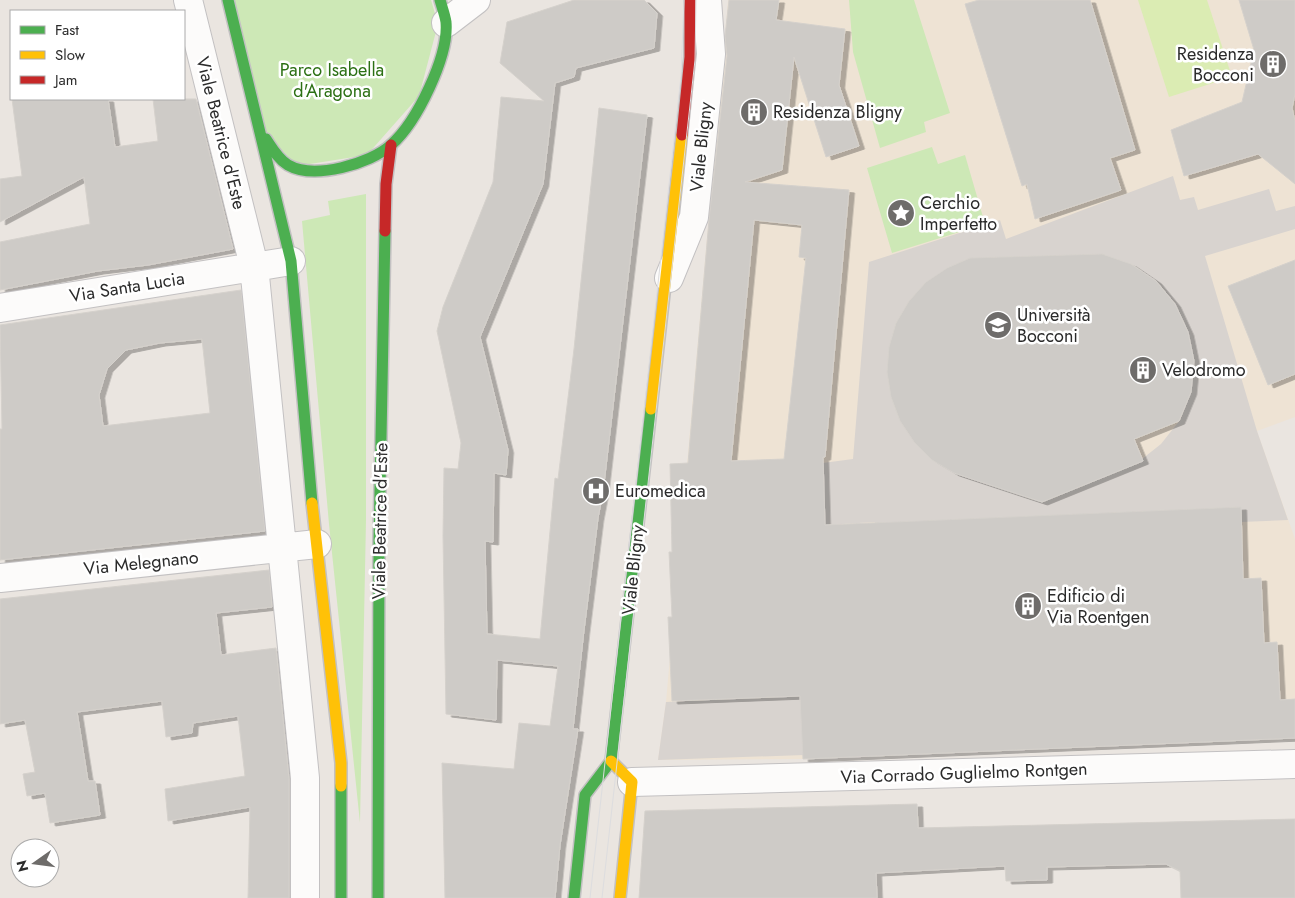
<svg xmlns="http://www.w3.org/2000/svg" width="1295" height="898" font-family="Jost,sans-serif">
	<style>
		.education { fill: #eee3d4 }
		.green { fill: #cde8b6 }
		.pitch { fill: #dbecb3 }
		.plaza { fill: #d8d3cf; fill-rule: evenodd }
		.building { fill: #cecbc7; stroke: #d5d1cc; fill-rule: evenodd; filter: url(#shadow) }
		.lines { fill: none; stroke-linecap: round; stroke-linejoin: round }
		.street-casing { stroke: #c3c1c2; stroke-width: 30 }
		.fast-casing { stroke: #c3c1c2; stroke-width: 14 }
		.slow-casing { stroke: #c3c1c2; stroke-width: 14 }
		.jam-casing { stroke: #c3c1c2; stroke-width: 14 }
		.street { stroke: #fcfbfa; stroke-width: 28 }
		.fast { stroke: #4caf50; stroke-width: 11 }
		.slow { stroke: #ffc107; stroke-width: 11 }
		.jam { stroke: #c62828; stroke-width: 11 }
		.tram { stroke: #dddddf; stroke-width: 1 }
		.labels { text-anchor: middle; dominant-baseline: central; stroke-width: 5; stroke-linejoin: round; paint-order: stroke }
		.poi-label { font-size: 18px; fill: #2b2b2b; stroke: #fff; text-anchor: start }
		.park-label { font-size: 18px; fill: #2c7014; stroke: #fff }
		.street-label { font-size: 18px; fill: #2b2b2b; stroke: #fff }
	</style>
	<defs>
		<filter id="shadow"><feDropShadow dx="5.5" dy="3" stdDeviation="0" flood-color="#0004"/></filter>
	</defs>
	<rect width="100%" height="100%" fill="#eae5e0"/>
	<path class="education" d="M 728,0 L 1295,0 L 1295,417 L 1257,431 L 1295,539 L 1295,738 L 803,759 L 658,760 L 666,702 Z"/>
	<path class="green" d="M 231,0 L 431,0 L 438,24 L 419,96 L 367,155 L 297,166 L 262,129 Z
		M 849,0 L 914,0 L 950,113 L 924,122 L 926,132 L 880,148 L 853,52 Z
		M 932,147 L 938,164 L 965,155 L 985,224 L 892,253 L 867,168 Z
		M 366,194 L 366,520 L 360,823 L 329,524 L 302,221 L 330,215 L 328,201 Z"/>
	<path class="pitch" d="M 1138,0 L 1207,0 L 1232,77 L 1169,97 Z"/>
	<path class="plaza" d="M 1173,176 L 1180,200 L 1194,197 L 1198,210 L 1269,189 L 1276,211 L 1295,206 L 1295,229 L 1205,256 L 1257,431 L 1288,520 L 1241,522 L 1240,507 L 1119,513 L 1125,705 L 1295,699 L 1295,738 L 658,760 L 666,702 L 800,696 L 880,678 L 875,522 L 825,525 L 823,463 L 853,459 L 869,262 L 1000,220 L 1006,239 ZM 1102,254 L 1131,264 L 1156,281 L 1175,304 L 1188,332 L 1194,361 L 1191,392 L 1180,420 L 1161,444 L 1137,463 L 932,460 L 914,442 L 900,421 L 891,397 L 887,372 L 889,347 L 896,323 L 909,301 L 926,282 L 947,268 L 970,258 Z"/>
	<path class="building" d="M 574,0 L 644,0 L 657,13 L 654,48 L 576,68 L 574,77 L 555,83 L 543,184 L 480,337 L 508,450 L 506,475 L 494,473 L 493,542 L 485,541 L 487,634 L 540,639 L 555,478 L 558,479 L 574,349 L 599,108 L 647,115 L 603,492 L 598,518 L 584,630 L 573,729 L 578,729 L 560,845 L 555,898 L 445,898 L 442,763 L 514,769 L 519,723 L 550,726 L 558,666 L 497,660 L 496,720 L 446,714 L 443,536 L 444,468 L 458,469 L 461,443 L 437,331 L 443,307 L 493,182 L 501,97 L 544,101 L 500,63 L 507,22 Z
		M 729,0 L 779,0 L 776,20 L 845,29 L 839,85 L 859,146 L 826,157 L 794,57 L 782,170 L 745,182 L 849,190 L 825,457 L 823,457 L 825,525 L 1241,507 L 1243,579 L 1261,578 L 1264,643 L 1277,642 L 1280,700 L 1295,699 L 1295,738 L 803,759 L 800,696 L 672,701 L 668,617 L 672,617 L 669,552 L 672,552 L 670,464 L 688,463 L 709,220 L 727,56 L 725,36 ZM 754,220 L 802,225 L 799,257 L 806,258 L 784,459 L 731,461 Z
		M 979,0 L 1090,0 L 1135,150 L 1110,158 L 1121,190 L 1035,219 L 1027,184 L 1022,186 L 965,4 Z
		M 1239,0 L 1295,0 L 1295,94 L 1292,108 L 1295,121 L 1295,184 L 1258,154 L 1184,176 L 1171,130 L 1242,102 L 1254,50 Z
		M 12,99 L 108,99 L 115,147 L 158,141 L 153,99 L 196,99 L 233,249 L 148,265 L 98,271 L 0,290 L 0,242 L 90,224 L 84,177 L 0,222 L 0,179 L 22,176 Z
		M 1102,254 L 1131,264 L 1156,281 L 1175,304 L 1188,332 L 1194,361 L 1191,392 L 1179,421 L 1134,439 L 1143,461 L 1042,502 L 954,473 L 932,460 L 914,442 L 900,421 L 891,397 L 887,372 L 889,347 L 896,323 L 909,301 L 926,282 L 947,268 L 970,258 Z
		M 1295,260 L 1295,374 L 1268,385 L 1228,286 Z
		M 241,290 L 265,531 L 0,560 L 0,429 L 2,429 L 0,325 ZM 202,339 L 210,413 L 103,426 L 99,395 L 107,369 L 126,350 L 160,343 Z
		M 269,570 L 272,607 L 216,613 L 221,655 L 276,648 L 289,779 L 289,898 L 248,898 L 250,807 L 168,821 L 165,789 L 245,776 L 238,716 L 193,723 L 192,733 L 166,737 L 162,701 L 77,712 L 88,781 L 95,781 L 100,815 L 50,823 L 45,793 L 27,796 L 23,774 L 35,772 L 25,720 L 0,724 L 0,599 Z
		M 917,804 L 918,828 L 1295,819 L 1295,898 L 1181,898 L 1180,871 L 1166,864 L 1047,867 L 1047,880 L 1006,881 L 1005,866 L 876,873 L 877,898 L 639,898 L 645,811 Z"/>
	<g class="lines">
		<g class="street-casing">
			<path id="street" d="M 188,0 L 254,266 L 305,778 L 305,898
				M 446,23 L 476,0
				M 669,278 L 694,217 L 711,54 L 707,0
				M 0,308 L 291,261
				M 0,578 L 317,544
				M 632,782 L 1295,764"/>
		</g>
		<g class="fast-casing">
			<path id="fast" d="M 228,0 L 291,261 L 312,503
				M 266,139 C 272,148 278,159 288,165 C 314,180 370,164 391,145 C 417,122 449,56 446,22 C 445,15 442,7 440,0
				M 341,786 L 341,898
				M 378,898 L 379,540 L 385,231
				M 574,898 L 585,795 L 611,761 L 651,409"/>
		</g>
		<g class="slow-casing">
			<path id="slow" d="M 651,409 L 682,135
				M 312,503 L 341,763 L 341,786
				M 611,761 L 632,782 L 620,898"/>
		</g>
		<g class="jam-casing">
			<path id="jam" d="M 682,135 L 690,57 L 690,0
				M 385,231 L 386,184 L 391,145"/>
		</g>
		<use href="#street" class="street"/>
		<use href="#fast" class="fast"/>
		<use href="#slow" class="slow"/>
		<use href="#jam" class="jam"/>
		<path class="tram" d="M 590,898 L 681,76 L 684,0
			M 602,898 L 695,60 L 696,0"/>
	</g>
	<defs>
		<g id="building-disc" transform="scale(1.4375)"><circle r="9.5" fill="#6e6c6a" stroke="#fff"/><path d="M-4-6H4V6H1V3H-1V6H-4ZM-2.5-4.3h1.7v1.8h-1.7ZM.8-4.3h1.7v1.8H.8ZM-2.5-1h1.7V.8h-1.7ZM.8-1h1.7V.8H.8Z" fill="#fff"/></g>
		<g id="sight-disc" transform="scale(1.4375)"><circle r="9.5" fill="#6e6c6a" stroke="#fff"/><path d="M0-6L1.8-2.2L6-1.7L2.9 1.2L3.7 5.4L0 3.3L-3.7 5.4L-2.9 1.2L-6-1.7L-1.8-2.2Z" fill="#fff"/></g>
		<g id="university-disc" transform="scale(1.4375)"><circle r="9.5" fill="#6e6c6a" stroke="#fff"/><path d="M0-5L7-2L0 1L-7-2ZM-4 1L0 2.5L4 1V4Q0 6-4 4Z" fill="#fff"/></g>
		<g id="hospital-disc" transform="scale(1.4375)"><circle r="9.5" fill="#6e6c6a" stroke="#fff"/><path d="M-5-5h3v3.5h4V-5h3V5h-3V1.5h-4V5h-3Z" fill="#fff"/></g>
	</defs>
	<g fill-rule="evenodd">
		<use href="#building-disc" x="1273" y="64"/>
		<use href="#building-disc" x="754" y="112"/>
		<use href="#sight-disc" x="901" y="213"/>
		<use href="#university-disc" x="998" y="325"/>
		<use href="#building-disc" x="1143" y="370"/>
		<use href="#hospital-disc" x="596" y="491"/>
		<use href="#building-disc" x="1028" y="606"/>
	</g>
	<g class="labels">
		<g class="poi-label">
			<text x="1254" y="54" text-anchor="end">Residenza<tspan x="1254" dy="21">Bocconi</tspan></text>
			<text x="773" y="112">Residenza Bligny</text>
			<text x="920" y="203">Cerchio<tspan x="920" dy="21">Imperfetto</tspan></text>
			<text x="1017" y="315">Università<tspan x="1017" dy="21">Bocconi</tspan></text>
			<text x="1162" y="370">Velodromo</text>
			<text x="615" y="491">Euromedica</text>
			<text x="1047" y="596">Edificio di<tspan x="1047" dy="21">Via Roentgen</tspan></text>
		</g>
		<g class="park-label">
			<text x="332" y="70">Parco Isabella<tspan x="332" dy="21">d'Aragona</tspan></text>
		</g>
		<g class="street-label">
			<text transform="translate(221 133) rotate(76)">Viale Beatrice d'Este</text>
			<text transform="translate(701 147) rotate(-84)">Viale Bligny</text>
			<text transform="translate(127 287) rotate(-9)">Via Santa Lucia</text>
			<text transform="translate(380 521) rotate(-89)">Viale Beatrice d'Este</text>
			<text transform="translate(141 563) rotate(-6)">Via Melegnano</text>
			<text transform="translate(633 570) rotate(-84)">Viale Bligny</text>
			<text transform="translate(964 773) rotate(-2)">Via Corrado Guglielmo Rontgen</text>
		</g>
	</g>
	<rect x="10" y="10" width="175" height="90" fill="#ffffff" stroke="#aaaaaa"/>
	<rect x="20" y="26" width="25" height="8" fill="#4caf50" stroke="#aaaaaa"/>
	<text x="55" y="35" font-size="15" fill="#2b2b2b">Fast</text>
	<rect x="20" y="51" width="25" height="8" fill="#ffc107" stroke="#aaaaaa"/>
	<text x="55" y="60" font-size="15" fill="#2b2b2b">Slow</text>
	<rect x="20" y="76" width="25" height="8" fill="#c62828" stroke="#aaaaaa"/>
	<text x="55" y="85" font-size="15" fill="#2b2b2b">Jam</text>
	<g transform="translate(35 863) rotate(256)"><circle r="24" fill="#ffffff" stroke="#aaaaaa"/>
	<path d="M0-4L9 19L0 12L-9 19Z" fill="#6e6c6a"/>
	<text y="-8" font-size="14" font-weight="bold" text-anchor="middle" fill="#2b2b2b">N</text>
	</g>
</svg>
